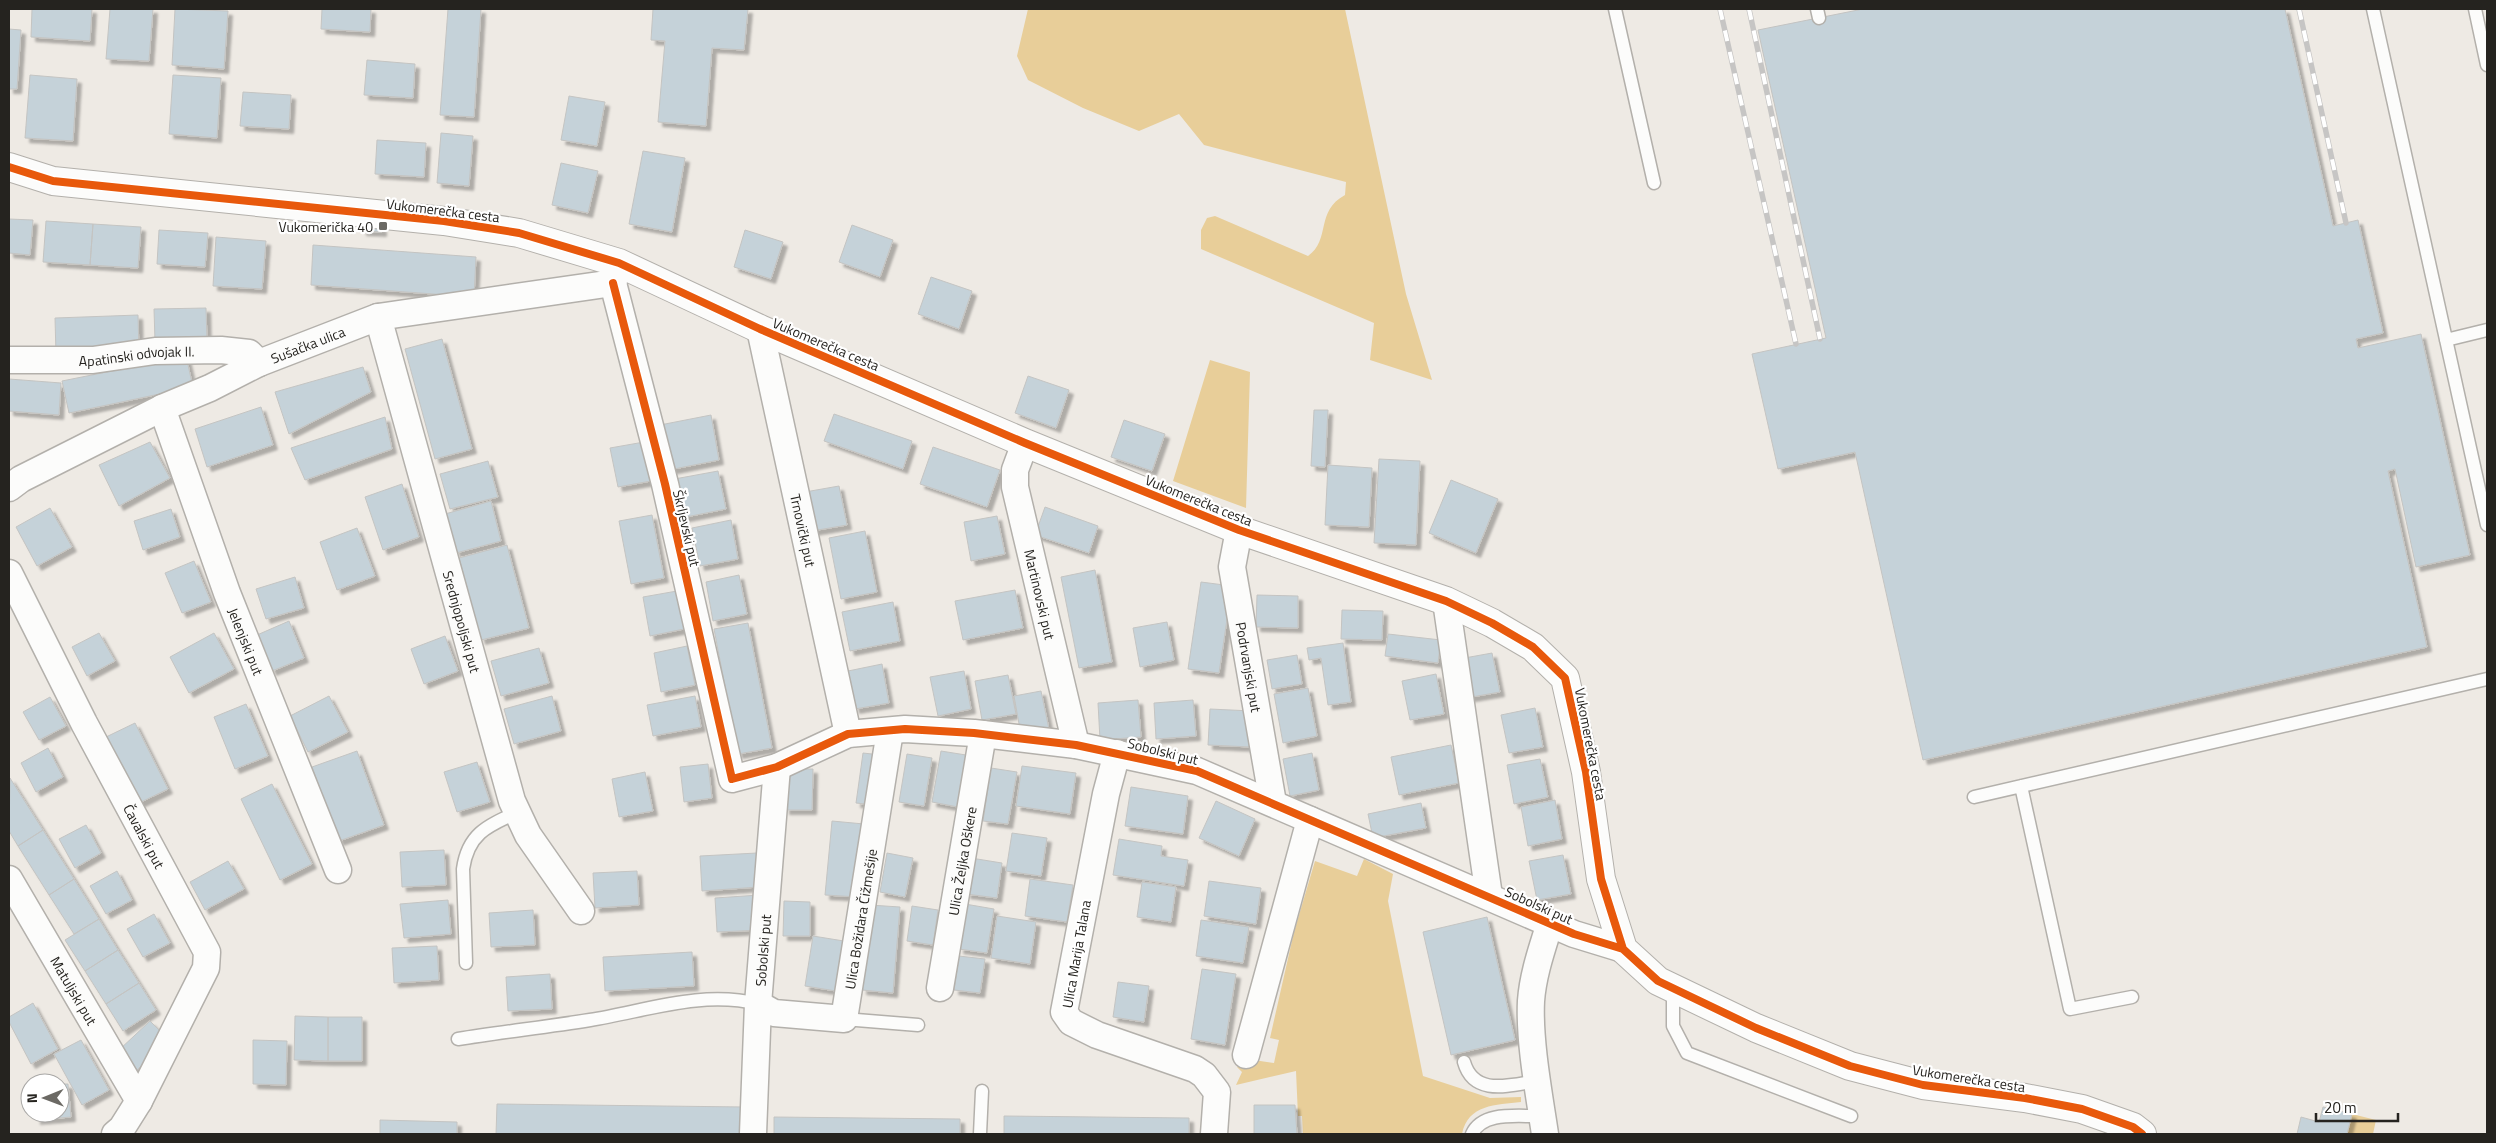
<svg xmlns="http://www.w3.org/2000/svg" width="2496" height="1143" font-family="'Titillium Web',sans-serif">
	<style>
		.green { fill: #e8ce99 }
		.building { fill: #c5d2d9; stroke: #c4c4c2; filter: url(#shadow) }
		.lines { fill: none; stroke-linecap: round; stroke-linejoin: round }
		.lane-casing { stroke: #b3b0ab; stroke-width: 15 }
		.street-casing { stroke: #b3b0ab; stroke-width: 29 }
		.secondary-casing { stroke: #b3b0ab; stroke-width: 30 }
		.lane { stroke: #fcfcfb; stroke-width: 12 }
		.street { stroke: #fcfcfb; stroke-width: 26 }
		.secondary { stroke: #fcfcfb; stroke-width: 28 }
		.rail-casing { stroke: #c6c5c4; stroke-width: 5.5 }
		.rail { stroke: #fff; stroke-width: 4; stroke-dasharray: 11; stroke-linecap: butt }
		.cycleway-casing { stroke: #fff; stroke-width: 11 }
		.cycleway { stroke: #e8590c; stroke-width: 8 }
		.poi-dot { fill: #6b6964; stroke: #fff; stroke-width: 2 }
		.labels { text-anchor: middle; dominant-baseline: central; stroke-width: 4.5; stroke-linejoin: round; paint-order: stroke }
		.street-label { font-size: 14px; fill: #25231f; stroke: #fff }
		.poi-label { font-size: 14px; fill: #25231f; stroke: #fff; text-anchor: end }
	</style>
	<defs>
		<filter id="shadow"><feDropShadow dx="4.5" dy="4.5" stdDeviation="1" flood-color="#0004"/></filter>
	</defs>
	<rect width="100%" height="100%" fill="#eeeae4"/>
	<path class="green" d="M 1028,9 L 1345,9 L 1406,294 L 1432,380 L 1370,360 L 1374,323 L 1201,249 L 1201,230 L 1207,218 L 1215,216 L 1308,256 C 1331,240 1315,211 1345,195 L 1346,182 L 1204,145 L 1179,114 L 1139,131 L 1083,108 L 1028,80 L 1017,56 Z
		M 1210,360 L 1250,372 L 1246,508 L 1173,481 Z
		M 1364,859 L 1393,874 L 1388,901 L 1423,1076 L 1490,1098 L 1521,1097 L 1521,1102 C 1496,1105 1468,1104 1462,1134 L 1303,1134 L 1302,1116 L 1298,1116 L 1296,1071 L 1236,1085 L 1242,1072 L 1237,1067 L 1240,1065 L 1240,1058 L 1274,1063 L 1279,1040 L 1270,1038 L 1294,932 L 1315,861 L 1357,876 Z
		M 2352,1114 L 2376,1120 L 2373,1134 L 2347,1134 Z"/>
	<path class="building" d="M 32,9 L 92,9 L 90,41 L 31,37 Z
		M 110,9 L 153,9 L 149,61 L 106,59 Z
		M 175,9 L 228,11 L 224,69 L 172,65 Z
		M 322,9 L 371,9 L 370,32 L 321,29 Z
		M 448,9 L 481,9 L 474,117 L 440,115 Z
		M 653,9 L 748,9 L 744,50 L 712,48 L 706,126 L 658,122 L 665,41 L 651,40 Z
		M 1863,9 L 2285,9 L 2333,226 L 2358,220 L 2383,333 L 2356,339 L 2358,348 L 2421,334 L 2470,555 L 2416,567 L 2395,469 L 2388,471 L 2427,647 L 1923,760 L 1855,452 L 1778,469 L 1752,354 L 1826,338 L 1758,30 Z
		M 9,29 L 21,30 L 17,89 L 9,89 Z
		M 367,60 L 415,64 L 413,98 L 364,95 Z
		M 30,75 L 77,79 L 73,141 L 25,138 Z
		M 173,75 L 221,78 L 217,138 L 169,134 Z
		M 243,92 L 291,95 L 289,129 L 240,126 Z
		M 569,96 L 605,102 L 597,146 L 561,140 Z
		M 441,133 L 473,136 L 469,186 L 437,183 Z
		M 377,140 L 426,143 L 424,177 L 375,174 Z
		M 643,151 L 685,158 L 672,232 L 629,224 Z
		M 561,163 L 598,171 L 588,213 L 552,205 Z
		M 9,219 L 33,220 L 30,255 L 9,253 Z
		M 46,221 L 93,224 L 90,265 L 43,262 Z
		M 93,224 L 141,227 L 138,268 L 90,265 Z
		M 852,225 L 893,240 L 880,277 L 839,262 Z
		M 362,226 L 382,227 L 382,232 L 362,231 Z
		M 159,230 L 208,233 L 205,267 L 157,264 Z
		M 745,230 L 783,242 L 771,279 L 734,267 Z
		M 216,237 L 266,241 L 262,289 L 213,286 Z
		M 313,245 L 476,257 L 474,297 L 311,285 Z
		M 931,277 L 972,291 L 959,329 L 918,314 Z
		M 206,308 L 207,341 L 155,342 L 154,309 Z
		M 138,315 L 139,352 L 56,355 L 55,318 Z
		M 442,339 L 472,449 L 435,459 L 405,349 Z
		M 186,356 L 193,387 L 69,413 L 62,381 Z
		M 363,367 L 371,392 L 289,434 L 275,392 Z
		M 1028,376 L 1069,390 L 1056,428 L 1015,413 Z
		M 9,379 L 61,383 L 59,415 L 9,411 Z
		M 261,407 L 273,445 L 207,467 L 195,429 Z
		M 1314,410 L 1328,410 L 1325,467 L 1311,466 Z
		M 834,414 L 912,441 L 903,469 L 824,441 Z
		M 711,415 L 719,460 L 669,470 L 660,425 Z
		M 385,417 L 392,449 L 305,480 L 291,448 Z
		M 1124,420 L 1165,434 L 1152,471 L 1111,457 Z
		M 150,442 L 170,478 L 119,506 L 99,465 Z
		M 644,442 L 651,481 L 618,487 L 610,448 Z
		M 933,447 L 1000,470 L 987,507 L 920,484 Z
		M 1379,459 L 1420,461 L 1416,545 L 1374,543 Z
		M 488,461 L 498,497 L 450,509 L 440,474 Z
		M 1328,465 L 1372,468 L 1369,527 L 1325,525 Z
		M 718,471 L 726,509 L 676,519 L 669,480 Z
		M 1451,480 L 1498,499 L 1476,553 L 1429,533 Z
		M 402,484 L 419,537 L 383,550 L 365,497 Z
		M 839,486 L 847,525 L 812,531 L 805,492 Z
		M 491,501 L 501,541 L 456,553 L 445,514 Z
		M 1045,507 L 1098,526 L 1089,553 L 1035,535 Z
		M 50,508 L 72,547 L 37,566 L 16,527 Z
		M 171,509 L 180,537 L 143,550 L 134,521 Z
		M 652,515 L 664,578 L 631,584 L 619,521 Z
		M 997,516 L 1005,554 L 971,561 L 964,522 Z
		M 731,520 L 738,559 L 700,566 L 692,528 Z
		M 357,528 L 375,576 L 337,590 L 320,542 Z
		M 865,531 L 877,592 L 841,599 L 829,538 Z
		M 507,545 L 529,628 L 481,640 L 459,558 Z
		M 194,561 L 211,602 L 182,613 L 165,573 Z
		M 1095,570 L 1112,662 L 1079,668 L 1061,577 Z
		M 739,575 L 747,614 L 713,621 L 706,582 Z
		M 295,577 L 304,608 L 266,619 L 256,589 Z
		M 1201,582 L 1232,586 L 1219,673 L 1188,669 Z
		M 1015,590 L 1023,628 L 963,640 L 955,601 Z
		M 677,591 L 684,629 L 650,636 L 643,597 Z
		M 1257,595 L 1298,596 L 1298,628 L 1256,627 Z
		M 893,602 L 900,641 L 850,651 L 842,612 Z
		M 1342,610 L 1383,611 L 1382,640 L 1341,639 Z
		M 289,621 L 304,658 L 272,671 L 257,635 Z
		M 1167,622 L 1174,660 L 1140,667 L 1133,628 Z
		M 748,623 L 772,748 L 738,754 L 714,629 Z
		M 99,633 L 115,661 L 87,676 L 72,647 Z
		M 214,633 L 234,669 L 189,693 L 170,657 Z
		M 1388,634 L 1441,640 L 1438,663 L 1385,656 Z
		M 445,636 L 458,671 L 424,684 L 411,649 Z
		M 1343,643 L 1351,702 L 1328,705 L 1321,658 L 1309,660 L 1307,648 Z
		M 687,646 L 695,685 L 661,692 L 654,653 Z
		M 539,648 L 549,683 L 501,696 L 491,661 Z
		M 1492,653 L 1500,692 L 1466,698 L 1459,659 Z
		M 1297,655 L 1302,684 L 1272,689 L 1267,660 Z
		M 882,664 L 889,703 L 855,709 L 848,671 Z
		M 964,671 L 971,709 L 938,716 L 930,677 Z
		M 1436,674 L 1444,714 L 1410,720 L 1402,681 Z
		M 1008,675 L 1016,714 L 982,720 L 975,681 Z
		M 1308,688 L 1317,736 L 1283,743 L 1274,694 Z
		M 1041,691 L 1049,729 L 1021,735 L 1014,696 Z
		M 329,696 L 348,732 L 308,752 L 290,716 Z
		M 552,696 L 561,731 L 514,744 L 504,709 Z
		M 695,696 L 701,727 L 653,736 L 647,705 Z
		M 50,697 L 66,726 L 39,740 L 23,712 Z
		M 1138,700 L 1141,737 L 1100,740 L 1098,703 Z
		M 1193,700 L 1196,736 L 1156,739 L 1154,703 Z
		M 246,704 L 268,756 L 235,769 L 214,717 Z
		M 1535,708 L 1543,747 L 1509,753 L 1501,715 Z
		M 1210,709 L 1252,711 L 1251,747 L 1208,745 Z
		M 135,723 L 168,789 L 139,803 L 106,737 Z
		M 1451,745 L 1459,783 L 1399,795 L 1391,757 Z
		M 48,748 L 63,777 L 36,792 L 21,763 Z
		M 357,751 L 384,825 L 339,841 L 312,767 Z
		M 941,751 L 966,755 L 958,807 L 932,802 Z
		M 863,753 L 881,755 L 874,805 L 856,803 Z
		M 1312,753 L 1319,790 L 1290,796 L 1283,759 Z
		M 907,754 L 932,758 L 924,806 L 899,802 Z
		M 1540,759 L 1548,797 L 1514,804 L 1507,765 Z
		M 477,762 L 490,802 L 457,812 L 444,772 Z
		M 708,764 L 712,798 L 684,802 L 680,767 Z
		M 1022,766 L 1076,773 L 1070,814 L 1016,806 Z
		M 991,768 L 1017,772 L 1008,824 L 983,821 Z
		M 786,769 L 813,769 L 812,810 L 785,810 Z
		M 645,772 L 653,811 L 619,817 L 612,779 Z
		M 10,778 L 43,830 L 18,846 L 9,831 Z
		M 272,784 L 312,864 L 280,880 L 241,799 Z
		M 1131,787 L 1188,796 L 1183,834 L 1125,826 Z
		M 1555,800 L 1562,839 L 1528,846 L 1521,807 Z
		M 1216,801 L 1255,819 L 1239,856 L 1199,838 Z
		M 1421,803 L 1426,828 L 1373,838 L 1368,814 Z
		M 832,821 L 864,824 L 858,897 L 825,895 Z
		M 86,825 L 101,853 L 75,868 L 59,839 Z
		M 43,830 L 74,879 L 49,895 L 18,846 Z
		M 1012,833 L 1047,838 L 1041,876 L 1006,871 Z
		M 1119,839 L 1162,846 L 1161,856 L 1188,860 L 1184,886 L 1113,875 Z
		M 444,850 L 446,885 L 402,887 L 400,852 Z
		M 757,853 L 759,887 L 702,891 L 700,856 Z
		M 887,853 L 913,858 L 905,897 L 880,892 Z
		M 1563,855 L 1571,894 L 1537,900 L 1529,861 Z
		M 971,858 L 1002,863 L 997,898 L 966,894 Z
		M 228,861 L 244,889 L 205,910 L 190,882 Z
		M 117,871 L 132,900 L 106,914 L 90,886 Z
		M 637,871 L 639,905 L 595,908 L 593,873 Z
		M 74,879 L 99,919 L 74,934 L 49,895 Z
		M 1030,879 L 1073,885 L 1067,922 L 1025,916 Z
		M 1209,881 L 1261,888 L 1256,924 L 1204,916 Z
		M 1142,882 L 1176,887 L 1171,922 L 1137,917 Z
		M 759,895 L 761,930 L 717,932 L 715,898 Z
		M 448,900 L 451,934 L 404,938 L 400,904 Z
		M 784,901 L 810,902 L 810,936 L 783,936 Z
		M 965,904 L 994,909 L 987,953 L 959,949 Z
		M 870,905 L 900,907 L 893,993 L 862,990 Z
		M 912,906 L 938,910 L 933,945 L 907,941 Z
		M 533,910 L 535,945 L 491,947 L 489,913 Z
		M 154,914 L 170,943 L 143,957 L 127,929 Z
		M 997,916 L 1036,922 L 1030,964 L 991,958 Z
		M 1487,917 L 1515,1040 L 1451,1055 L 1423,932 Z
		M 99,919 L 118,950 L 85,971 L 65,940 Z
		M 1201,920 L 1249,927 L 1243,963 L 1196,956 Z
		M 813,936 L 850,942 L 842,992 L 805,986 Z
		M 437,946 L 439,980 L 394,983 L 392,948 Z
		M 118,950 L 139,983 L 106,1004 L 85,971 Z
		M 692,952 L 694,986 L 605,991 L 603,957 Z
		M 959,956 L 985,959 L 980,993 L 954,990 Z
		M 1202,969 L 1236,974 L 1225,1045 L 1191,1039 Z
		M 550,974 L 552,1009 L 508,1011 L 506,977 Z
		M 1118,982 L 1149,986 L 1144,1022 L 1113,1017 Z
		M 139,983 L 156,1010 L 123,1031 L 106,1004 Z
		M 33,1003 L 58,1049 L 31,1064 L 9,1022 L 9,1017 Z
		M 295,1016 L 328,1017 L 328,1061 L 294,1060 Z
		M 328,1017 L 362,1017 L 362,1061 L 328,1061 Z
		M 150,1021 L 169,1040 L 137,1070 L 119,1050 Z
		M 81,1040 L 109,1090 L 82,1105 L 54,1054 Z
		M 253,1040 L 287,1041 L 286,1085 L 253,1084 Z
		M 60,1084 L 68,1084 L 71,1117 L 36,1120 L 36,1113 L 60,1113 Z
		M 497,1104 L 745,1107 L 744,1134 L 496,1134 Z
		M 1254,1105 L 1295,1105 L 1297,1134 L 1254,1134 Z
		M 2323,1107 L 2352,1114 L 2347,1134 L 2297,1134 L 2301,1117 L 2319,1122 Z
		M 1004,1116 L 1189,1118 L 1189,1134 L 1004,1134 Z
		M 774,1117 L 960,1119 L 960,1134 L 774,1134 Z
		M 380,1120 L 457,1122 L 457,1134 L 380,1134 Z"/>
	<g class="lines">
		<g class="lane-casing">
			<path id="lane" d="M 1615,9 L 1654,183
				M 1817,9 L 1819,18
				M 2373,9 L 2487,525
				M 2475,9 L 2487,65
				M 2446,340 L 2487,330
				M 2021,786 L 2070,1009 L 2132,997
				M 1974,797 L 2487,679
				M 466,963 L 463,869 C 468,834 487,826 516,813
				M 1673,988 L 1673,1026 L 1687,1053 L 1851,1116
				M 844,1019 L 918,1025
				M 458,1039 C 502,1032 546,1027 590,1020 C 646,1011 702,990 758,1004
				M 1464,1062 C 1474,1097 1510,1085 1537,1081
				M 980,1134 L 982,1091
				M 1472,1134 C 1483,1110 1520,1117 1542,1116"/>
		</g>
		<g class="street-casing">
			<g id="street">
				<path d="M 613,283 L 665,484 L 732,779 L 777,767 L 848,734 L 905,729 L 974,733 L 1076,745 L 1197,771 L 1574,934 L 1623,949"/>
				<path id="s1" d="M 378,317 L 512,801 L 528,835 L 581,911"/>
				<path id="s2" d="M 760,329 L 848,734"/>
				<path id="s3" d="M 9,360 L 93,360 L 155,351 L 221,350 L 249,353 L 259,363"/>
				<path id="s4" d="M 162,408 L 227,593 L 338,870"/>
				<path id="s5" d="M 1025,443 L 1015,470 L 1015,487 L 1076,745"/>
				<path id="s6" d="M 9,488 L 21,479 L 162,408 L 210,388 L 259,363 L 378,317 L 613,283 L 618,267"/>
				<path id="s7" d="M 1239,530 L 1232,567 L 1273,803"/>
				<path id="s8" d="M 9,573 L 84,723 L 207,952 L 206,968 L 139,1101 L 122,1128 L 115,1134"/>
				<path d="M 1446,601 L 1489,896"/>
				<path d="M 1117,753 L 1106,794 L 1064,1012 L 1071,1022 L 1097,1035 L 1195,1069 L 1204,1075 L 1217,1092 L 1214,1134"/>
				<path id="s9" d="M 9,879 L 139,1101"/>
				<path id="s10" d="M 940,988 L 983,734"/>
				<path id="s11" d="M 758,1004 L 774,1013 L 844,1019 L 890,731"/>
				<path d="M 1246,1055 L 1310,820"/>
				<path id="s12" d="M 753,1134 L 758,1004 L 777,767"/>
				<path d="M 1545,1134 C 1539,1094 1529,1041 1531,1001 C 1533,974 1542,949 1550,923"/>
			</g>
		</g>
		<g class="secondary-casing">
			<path id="secondary" d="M 9,167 L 53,181 L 444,221 L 519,233 L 619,263 L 760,329 L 1025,443 L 1239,530 L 1446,601 L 1492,623 L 1533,647 L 1565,678 L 1586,772 L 1601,879 L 1623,949 L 1658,981 L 1756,1028 L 1850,1066 L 1923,1085 L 2025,1098 L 2082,1109 L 2133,1127 L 2142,1134"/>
		</g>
		<use href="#lane" class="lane"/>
		<use href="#street" class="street"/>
		<use href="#secondary" class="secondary"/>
		<g class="rail-casing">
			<path id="rail" d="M 1720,9 L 1796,344
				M 1749,9 L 1820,339
				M 2299,9 L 2346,223"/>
		</g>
		<use href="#rail" class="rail"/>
		<g class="cycleway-casing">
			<path id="cycleway" d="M 9,167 L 53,181 L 444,221 L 519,233 L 619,263 L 760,329 L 1025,443 L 1239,530 L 1446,601 L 1492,623 L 1533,647 L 1565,678 L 1586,772 L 1601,879 L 1623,949 L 1658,981 L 1756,1028 L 1850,1066 L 1923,1085 L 2025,1098 L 2082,1109 L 2133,1127 L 2142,1134
				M 613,283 L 665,484 L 732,779 L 777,767 L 848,734 L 905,729 L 974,733 L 1076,745 L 1197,771 L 1574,934 L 1623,949"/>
		</g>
		<use href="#cycleway" class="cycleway"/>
	</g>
	<rect class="poi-dot" x="378" y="221" width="10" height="10" rx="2.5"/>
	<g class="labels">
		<g class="street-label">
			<text transform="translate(443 210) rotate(7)">Vukomerečka cesta</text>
			<text stroke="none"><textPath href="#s6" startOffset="332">Sušačka ulica</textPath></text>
			<text transform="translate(826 344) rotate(23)">Vukomerečka cesta</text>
			<text stroke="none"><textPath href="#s3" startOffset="128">Apatinski odvojak II.</textPath></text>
			<text transform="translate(1199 500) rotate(22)">Vukomerečka cesta</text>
			<text transform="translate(687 528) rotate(77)">Škrljevski put</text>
			<text stroke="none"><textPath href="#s2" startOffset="206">Trnovički put</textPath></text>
			<text stroke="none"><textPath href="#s5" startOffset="156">Martinovski put</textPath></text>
			<text stroke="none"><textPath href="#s1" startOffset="316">Srednjopoljski put</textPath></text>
			<text stroke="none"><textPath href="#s4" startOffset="248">Jelenjski put</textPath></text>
			<text stroke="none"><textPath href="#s7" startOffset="139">Podrvanjski put</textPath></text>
			<text transform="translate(1591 744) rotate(79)">Vukomerečka cesta</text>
			<text transform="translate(1163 751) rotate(14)">Sobolski put</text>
			<text stroke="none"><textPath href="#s8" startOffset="296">Čavalski put</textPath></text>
			<text stroke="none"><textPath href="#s10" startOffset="129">Ulica Željka Oškere</textPath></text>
			<text transform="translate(1539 905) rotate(24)">Sobolski put</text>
			<text stroke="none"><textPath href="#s11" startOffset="190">Ulica Božidara Čižmešije</textPath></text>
			<text stroke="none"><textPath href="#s12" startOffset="184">Sobolski put</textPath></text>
			<text transform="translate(1076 954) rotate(-80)">Ulica Marija Talana</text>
			<text stroke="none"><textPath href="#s9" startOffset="129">Matuljski put</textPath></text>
			<text transform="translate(1969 1078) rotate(9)">Vukomerečka cesta</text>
		</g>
		<g class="poi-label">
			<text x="373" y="226">Vukomerička 40</text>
		</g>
	</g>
	<rect width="2496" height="1143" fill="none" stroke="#25231f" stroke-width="20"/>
	<g transform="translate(45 1098) rotate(269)"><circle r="24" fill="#ffffff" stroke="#a8a7a5"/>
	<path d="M0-4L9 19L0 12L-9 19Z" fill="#6b6964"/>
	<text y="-8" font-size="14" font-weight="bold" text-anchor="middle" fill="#25231f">N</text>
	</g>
	<path d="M2316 1113v8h82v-8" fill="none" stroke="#25231f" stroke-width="2.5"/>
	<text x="2324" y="1113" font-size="15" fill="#25231f" stroke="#ffffff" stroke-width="4" paint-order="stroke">20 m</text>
</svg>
